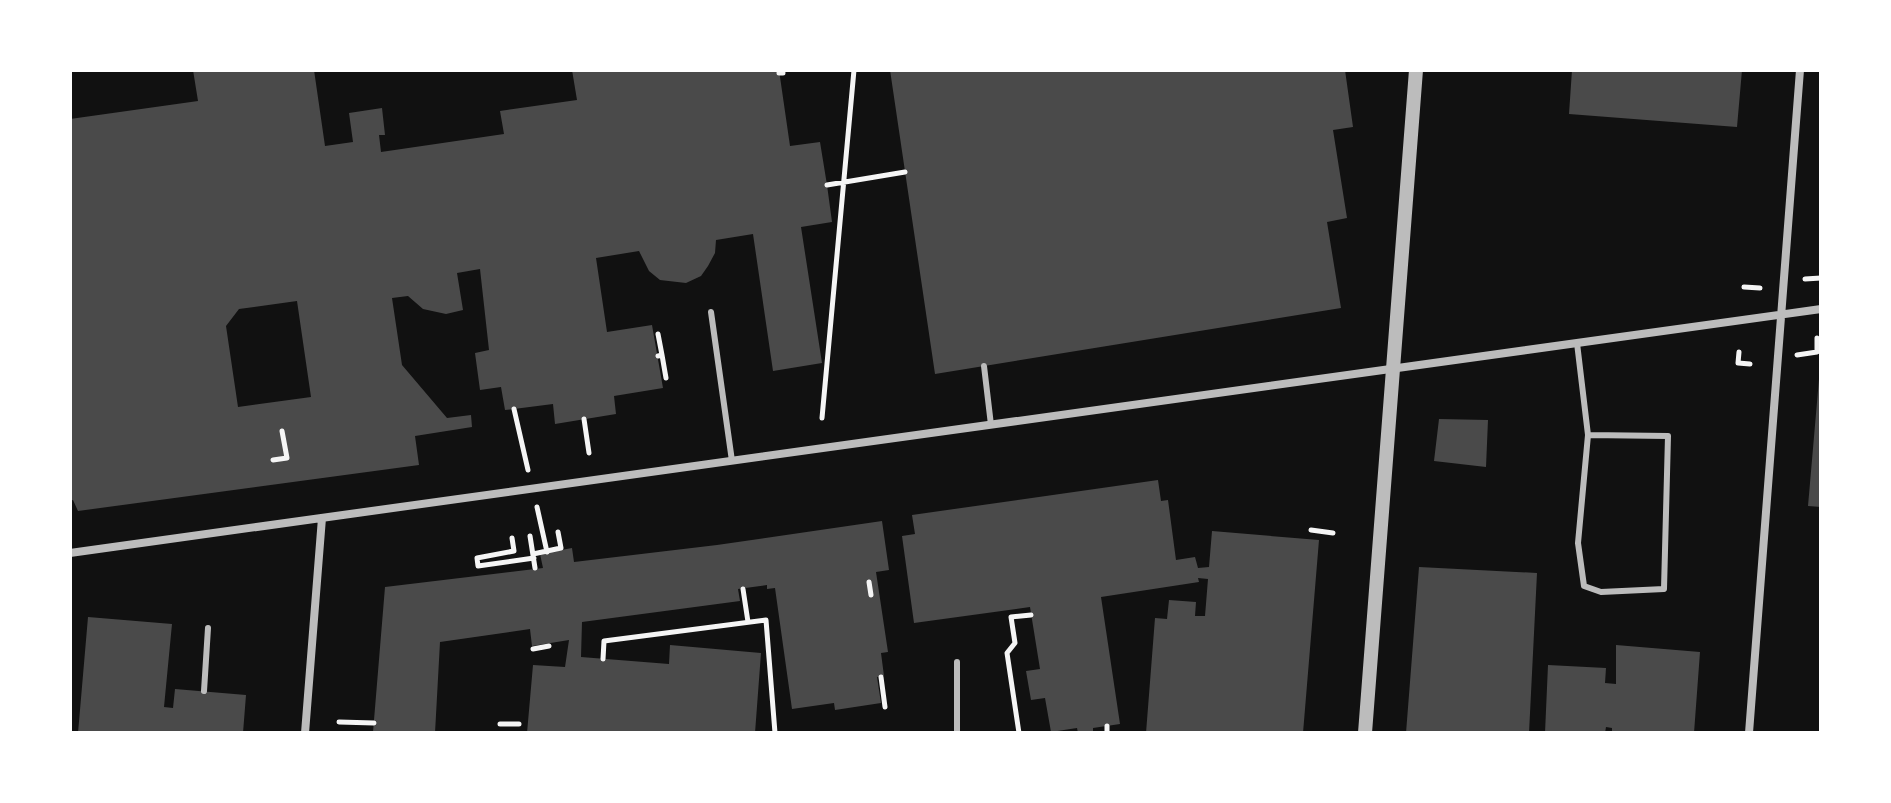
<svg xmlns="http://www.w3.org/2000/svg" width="1891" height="803" font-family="'Noto Sans',sans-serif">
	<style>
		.building { fill: #4a4a4a; fill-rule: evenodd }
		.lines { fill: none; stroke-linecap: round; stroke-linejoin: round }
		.path { stroke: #f5f5f5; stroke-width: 5 }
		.service { stroke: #bcbcbc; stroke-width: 6 }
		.minor { stroke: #bcbcbc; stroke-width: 8 }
		.tertiary { stroke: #bcbcbc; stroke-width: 14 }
	</style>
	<rect width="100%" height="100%" fill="#111"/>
	<path class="building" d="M 193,70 L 314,70 L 325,146 L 353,142 L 349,113 L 382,108 L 385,135 L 379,135 L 381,152 L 504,134 L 500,111 L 577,100 L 572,70 L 779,70 L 790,146 L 820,142 L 827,185 L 832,222 L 801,227 L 822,363 L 773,371 L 753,234 L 716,240 L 715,253 L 708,266 L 701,276 L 686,283 L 660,280 L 649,271 L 639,251 L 596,258 L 607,332 L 652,325 L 663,388 L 614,396 L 616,414 L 555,424 L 553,404 L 505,410 L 501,387 L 480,390 L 475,353 L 489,350 L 480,269 L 457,273 L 463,310 L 446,314 L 423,309 L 408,296 L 392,298 L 402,365 L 447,418 L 471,415 L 472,427 L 415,436 L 419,465 L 78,511 L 73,500 L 70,501 L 70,119 L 198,101 ZM 297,301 L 311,397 L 238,407 L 226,326 L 239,309 Z
		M 890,70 L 1345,70 L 1353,127 L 1333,130 L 1347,218 L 1327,222 L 1341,308 L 935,374 Z
		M 1572,70 L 1742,70 L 1737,127 L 1569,114 Z
		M 1819,379 L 1821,379 L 1821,507 L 1808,506 Z
		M 1439,419 L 1488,420 L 1486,467 L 1434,461 Z
		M 1158,480 L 1161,501 L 1168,500 L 1176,560 L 1195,557 L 1198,568 L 1209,567 L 1212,531 L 1319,540 L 1303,733 L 1146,733 L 1155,618 L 1167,619 L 1169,600 L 1196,602 L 1195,616 L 1205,616 L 1208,579 L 1198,578 L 1199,582 L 1101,597 L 1120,724 L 1093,728 L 1093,733 L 1078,733 L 1077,728 L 1051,732 L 1045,698 L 1031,700 L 1026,671 L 1040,669 L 1030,607 L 914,623 L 902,536 L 915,534 L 912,515 Z
		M 882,521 L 889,570 L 876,572 L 888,652 L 881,653 L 884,676 L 877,677 L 881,703 L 835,710 L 834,703 L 792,709 L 775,588 L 767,589 L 767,585 L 738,589 L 740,601 L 582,622 L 581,657 L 669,664 L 670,645 L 761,653 L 755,733 L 527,733 L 533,665 L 565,667 L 569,640 L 532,646 L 530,629 L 440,642 L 435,733 L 373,732 L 385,587 L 543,568 L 540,554 L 572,548 L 574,562 L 717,545 Z
		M 1419,567 L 1537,573 L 1529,733 L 1406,733 Z
		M 88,617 L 172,624 L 164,707 L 173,708 L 175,689 L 246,695 L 243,733 L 78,733 Z
		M 1616,645 L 1700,652 L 1694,733 L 1612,733 L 1612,728 L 1606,727 L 1605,733 L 1545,733 L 1548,665 L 1606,668 L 1605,683 L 1616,684 Z"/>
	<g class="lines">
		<path class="path" d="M 779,73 L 783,73 L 782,70
			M 827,185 L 905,172
			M 1805,279 L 1821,278
			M 1744,287 L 1760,288
			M 1739,352 L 1738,363 L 1750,364
			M 662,355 L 666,378
			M 1797,355 L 1817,352 L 1817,338
			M 658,356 L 662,355 L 658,334
			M 514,409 L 528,470
			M 822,418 L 854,70
			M 584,419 L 589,453
			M 273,460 L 287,458 L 282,431
			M 537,507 L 547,552
			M 1311,530 L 1333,533
			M 530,536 L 535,568
			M 512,538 L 514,551 L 477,558 L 478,566 L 534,558
			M 533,554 L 561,548 L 558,532
			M 869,582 L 871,595
			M 743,589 L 748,622
			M 533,649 L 549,646
			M 603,659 L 604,641 L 766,620 L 775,733
			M 881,677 L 885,707
			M 339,722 L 374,723
			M 500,724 L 519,724
			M 1107,726 L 1107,733
			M 1019,733 L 1007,653 L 1015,643 L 1011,617 L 1031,615"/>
		<path class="service" d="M 711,312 L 732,461
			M 1577,343 L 1588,435 L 1578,543 L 1584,586 L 1601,592 L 1664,589 L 1668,436 L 1588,435
			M 984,366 L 991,425
			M 204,691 L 208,628
			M 957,733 L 957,662"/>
		<path class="minor" d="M 70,553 L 1821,309
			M 305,733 L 322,518
			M 1749,733 L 1800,70"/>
		<path class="tertiary" d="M 1365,733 L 1416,70"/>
	</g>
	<rect width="1891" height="803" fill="none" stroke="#ffffff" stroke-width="144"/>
</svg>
